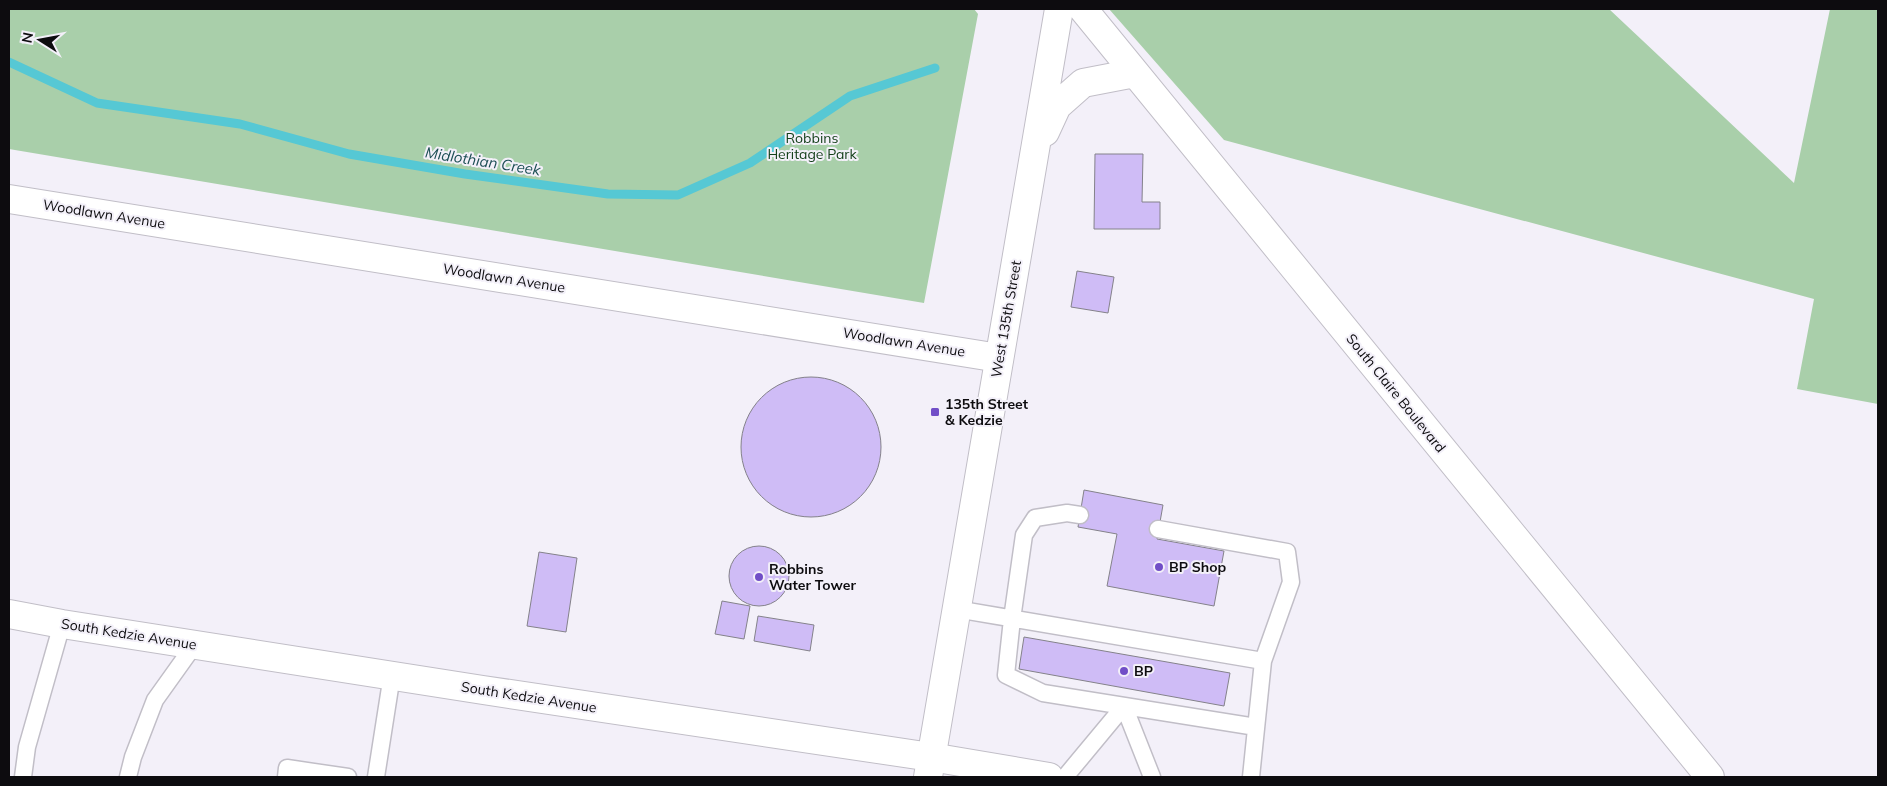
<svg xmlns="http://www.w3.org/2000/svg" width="1887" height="786" font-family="Mulish,sans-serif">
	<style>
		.green { fill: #a9cfaa }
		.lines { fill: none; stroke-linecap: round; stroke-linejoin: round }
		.stream { stroke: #56c8d4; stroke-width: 9 }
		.building { fill: #cfbcf6; stroke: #84828a }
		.service-casing { stroke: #c1bec7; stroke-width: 19 }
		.minor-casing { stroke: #c1bec7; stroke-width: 30 }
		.tertiary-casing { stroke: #c1bec7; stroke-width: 30 }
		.secondary-casing { stroke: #c1bec7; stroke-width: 30 }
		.service { stroke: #fff; stroke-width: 16 }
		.minor { stroke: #fff; stroke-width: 28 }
		.tertiary { stroke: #fff; stroke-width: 28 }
		.secondary { stroke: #fff; stroke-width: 28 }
		.poi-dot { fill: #714ec7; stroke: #f3f0f9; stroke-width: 2 }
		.labels { text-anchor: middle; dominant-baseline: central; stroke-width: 4; stroke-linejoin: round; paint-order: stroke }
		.park-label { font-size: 14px; fill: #14401a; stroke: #f3f0f9 }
		.street-label { font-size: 14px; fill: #0d0c0f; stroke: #f3f0f9 }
		.poi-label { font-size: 14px; font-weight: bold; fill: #0d0c0f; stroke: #f3f0f9; text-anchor: start }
		.water-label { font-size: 15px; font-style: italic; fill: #1b4d53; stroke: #f3f0f9 }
	</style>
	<rect width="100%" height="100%" fill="#f3f0f9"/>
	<path class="green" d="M 9,9 L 974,9 L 978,14 L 924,303 L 9,149 Z
		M 1109,9 L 1609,9 L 1794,183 L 1830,9 L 1878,9 L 1878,404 L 1797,389 L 1814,299 L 1224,140 Z"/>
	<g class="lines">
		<path class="stream" d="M 9,62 L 97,103 L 240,124 L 349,154 L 465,174 L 608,194 L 678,195 L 750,163 L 850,96 L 935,68"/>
	</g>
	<path class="building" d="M 1095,154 L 1143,154 L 1142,202 L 1160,202 L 1160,229 L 1094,229 Z
		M 1077,271 L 1114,277 L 1108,313 L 1071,307 Z
		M741 447a70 70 0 1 1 140 0a70 70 0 1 1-140 0Z
		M 1084,490 L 1163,505 L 1157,539 L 1224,551 L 1214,606 L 1107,586 L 1117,534 L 1078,527 Z
		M729 576a30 30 0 1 1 60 0a30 30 0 1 1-60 0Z
		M 539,552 L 577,558 L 566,632 L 527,626 Z
		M 722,601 L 750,606 L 744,639 L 715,634 Z
		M 758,616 L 814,625 L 810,651 L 754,641 Z
		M 1024,637 L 1230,673 L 1224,706 L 1019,669 Z"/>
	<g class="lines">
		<g class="service-casing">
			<path id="service" d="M 1080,515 L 1067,513 L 1035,518 L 1024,535 L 1012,619 L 1006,675 L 1043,693 L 1256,727
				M 1158,529 L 1287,552 L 1291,582 L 1263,661
				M 956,609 L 1263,661 L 1251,777
				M 23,777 L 27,747 L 62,624
				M 128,777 L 133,757 L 155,700 L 195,644
				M 286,777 L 287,768 L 348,777
				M 376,777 L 392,675
				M 1065,777 L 1124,706 L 1152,777"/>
		</g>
		<g class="minor-casing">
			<path id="minor" d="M 9,199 L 999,358"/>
		</g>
		<g class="tertiary-casing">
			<path id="tertiary" d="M 1083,9 L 1710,777
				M 1045,132 L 1057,106 L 1083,83 L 1135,73
				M 928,777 L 1059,9"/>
		</g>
		<g class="secondary-casing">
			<path id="secondary" d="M 9,614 L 62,624 L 483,690 L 931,757 L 1049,777"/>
		</g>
		<use href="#service" class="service"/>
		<use href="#minor" class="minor"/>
		<use href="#tertiary" class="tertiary"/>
		<use href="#secondary" class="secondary"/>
	</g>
	<g class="poi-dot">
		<rect x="930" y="407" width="10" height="10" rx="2.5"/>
		<circle cx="1159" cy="567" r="5"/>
		<circle cx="759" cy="577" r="5"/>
		<circle cx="1124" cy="671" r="5"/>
	</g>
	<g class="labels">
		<g class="park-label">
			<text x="812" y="138">Robbins<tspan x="812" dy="16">Heritage Park</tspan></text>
		</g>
		<g class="street-label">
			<text transform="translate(104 214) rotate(9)">Woodlawn Avenue</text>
			<text transform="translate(504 278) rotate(9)">Woodlawn Avenue</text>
			<text transform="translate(1006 319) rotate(-80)">West 135th Street</text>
			<text transform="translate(904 342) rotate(9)">Woodlawn Avenue</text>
			<text transform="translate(1396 393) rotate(51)">South Claire Boulevard</text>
			<text transform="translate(129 634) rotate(9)">South Kedzie Avenue</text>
			<text transform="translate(529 697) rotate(9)">South Kedzie Avenue</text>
		</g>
		<g class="poi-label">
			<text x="945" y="404">135th Street<tspan x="945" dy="16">&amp; Kedzie</tspan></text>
			<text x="1169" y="567">BP Shop</text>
			<text x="769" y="569">Robbins<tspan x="769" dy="16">Water Tower</tspan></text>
			<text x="1134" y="671">BP</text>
		</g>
		<g class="water-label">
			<text transform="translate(483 161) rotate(9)">Midlothian Creek</text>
		</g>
	</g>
	<rect width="1887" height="786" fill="none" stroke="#0d0c0f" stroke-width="20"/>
	<g transform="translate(40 40) rotate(281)" stroke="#f3f0f9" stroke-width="4" paint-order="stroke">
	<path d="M0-4L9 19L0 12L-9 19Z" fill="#0d0c0f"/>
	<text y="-8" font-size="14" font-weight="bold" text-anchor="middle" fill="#0d0c0f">N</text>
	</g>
</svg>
